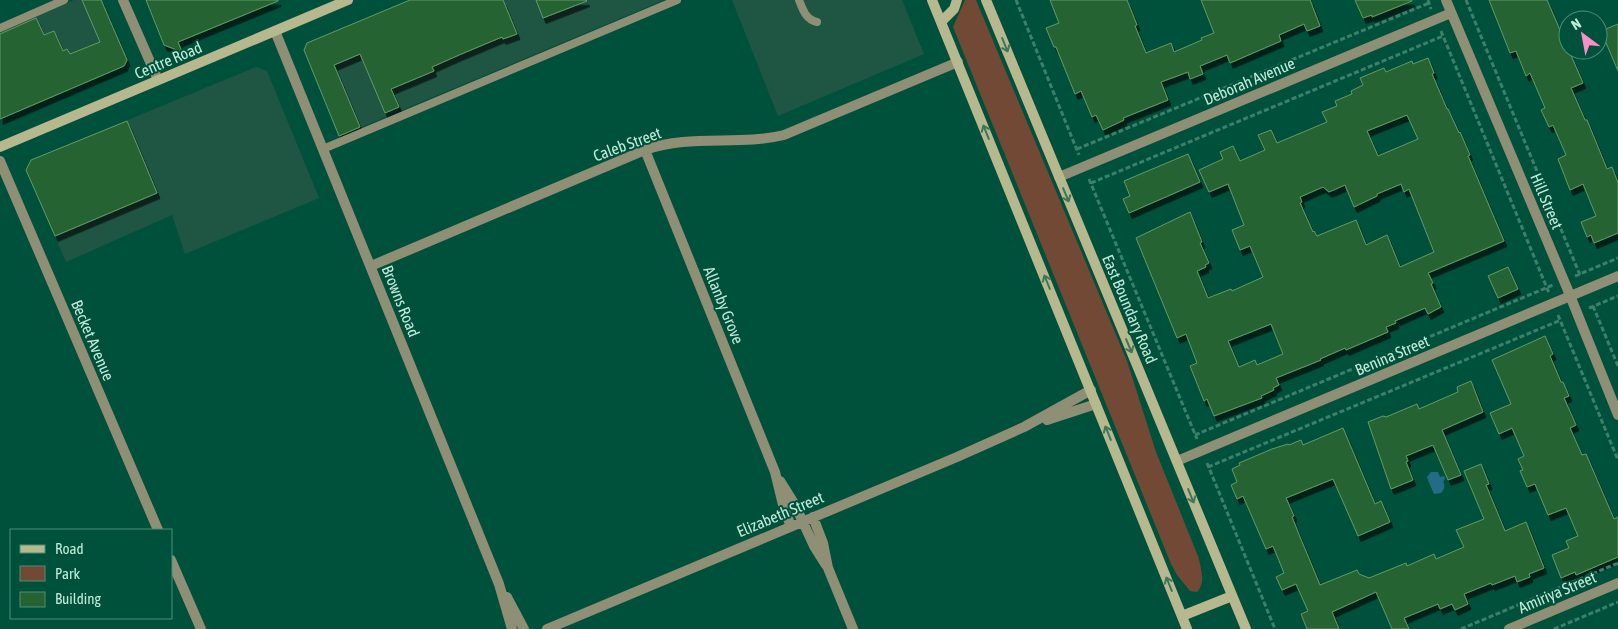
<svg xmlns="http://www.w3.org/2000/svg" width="1618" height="629" font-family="'Asap Condensed',sans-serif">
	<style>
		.built { fill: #1f5543 }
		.green { fill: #714934 }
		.water { fill: #226c88 }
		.building { fill: #276332; stroke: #609b67; fill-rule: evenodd; filter: url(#shadow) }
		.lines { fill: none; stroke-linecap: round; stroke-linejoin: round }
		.path { stroke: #3c806c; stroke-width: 3; stroke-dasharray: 5 2.5; stroke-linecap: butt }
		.lane { stroke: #8f8f75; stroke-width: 8 }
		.street { stroke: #8f8f75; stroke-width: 10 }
		.secondary { stroke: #b8b88f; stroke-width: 10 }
		.oneway { stroke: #407558 }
		.labels { text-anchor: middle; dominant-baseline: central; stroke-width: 4; stroke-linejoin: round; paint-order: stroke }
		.street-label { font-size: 16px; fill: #c1ebd9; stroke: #00513b }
	</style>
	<defs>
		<filter id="shadow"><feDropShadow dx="3" dy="5.5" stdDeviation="0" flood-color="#0009"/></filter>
	</defs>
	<rect width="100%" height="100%" fill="#00513b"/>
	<path class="built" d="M 74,0 L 102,0 L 128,59 L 125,66 L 0,119 L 0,31 Z
		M 415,0 L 664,0 L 340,136 L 306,51 Z
		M 732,0 L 902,0 L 924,54 L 778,116 Z
		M 256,67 L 267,71 L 319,198 L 185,254 L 172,215 L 66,262 L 26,170 L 31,160 Z"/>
	<path class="green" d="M 965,0 L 976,0 L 1127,361 L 1156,452 L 1198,556 C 1201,568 1206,583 1197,592 L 1190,591 L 1177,575 L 1171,564 L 953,27 Z"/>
	<path class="water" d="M 1431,472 L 1438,472 L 1440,477 L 1444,476 L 1445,478 L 1444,481 L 1443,481 C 1445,486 1445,489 1441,493 L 1434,494 C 1433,492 1428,480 1427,477 Z"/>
	<path class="building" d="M 82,0 L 101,0 L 127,60 L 124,66 L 0,119 L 0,34 L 36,18 L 44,35 L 54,31 L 63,51 L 67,49 L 70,54 L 100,42 Z
		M 146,0 L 278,0 L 278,1 L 178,42 L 182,52 L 164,45 Z
		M 410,0 L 503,0 L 517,34 L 503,39 L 502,37 L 459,55 L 432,67 L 434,71 L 391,89 L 399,107 L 385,113 L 360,54 L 334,65 L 360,127 L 339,136 L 304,50 L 307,43 Z
		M 536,0 L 586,0 L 587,1 L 543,18 Z
		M 1050,0 L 1127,0 L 1137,25 L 1135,26 L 1146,53 L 1171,43 L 1174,52 L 1202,40 L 1201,38 L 1214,33 L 1201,0 L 1310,0 L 1320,26 L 1307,31 L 1304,24 L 1279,35 L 1281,41 L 1230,63 L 1227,55 L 1200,66 L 1203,74 L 1190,79 L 1188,72 L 1161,82 L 1168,100 L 1123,118 L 1124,120 L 1103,130 L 1096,115 L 1092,117 L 1081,91 L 1075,94 L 1056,47 L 1054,47 L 1048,33 L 1046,28 L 1059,23 Z
		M 1355,0 L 1412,0 L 1412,1 L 1372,17 L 1372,15 L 1363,18 Z
		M 1489,0 L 1547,0 L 1583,83 L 1571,88 L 1585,120 L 1587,120 L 1607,169 L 1612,167 L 1618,183 L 1618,233 L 1594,243 L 1591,235 L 1587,237 L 1581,222 L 1596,216 L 1583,184 L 1570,190 L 1558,159 L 1566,155 L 1553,125 L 1549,127 L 1541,110 L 1545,108 L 1530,73 L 1526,76 L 1516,51 L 1510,53 Z
		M 1618,24 L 1618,71 L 1601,31 Z
		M 1428,58 L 1434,73 L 1432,74 L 1447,109 L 1448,109 L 1459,133 L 1460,132 L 1470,155 L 1468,156 L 1504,241 L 1428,273 L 1433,283 L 1431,284 L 1441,307 L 1428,314 L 1425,308 L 1395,321 L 1396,323 L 1386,327 L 1388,332 L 1346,350 L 1345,348 L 1320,359 L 1321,360 L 1276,378 L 1279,385 L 1273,388 L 1274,390 L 1261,396 L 1262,398 L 1214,416 L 1207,399 L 1204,401 L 1190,366 L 1197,363 L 1186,334 L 1177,338 L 1136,238 L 1190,212 L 1202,242 L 1200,243 L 1209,263 L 1205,265 L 1206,267 L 1197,271 L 1208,298 L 1231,289 L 1232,291 L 1263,277 L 1250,246 L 1240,250 L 1232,230 L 1244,225 L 1228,184 L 1209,192 L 1199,170 L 1223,159 L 1220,152 L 1233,146 L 1240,161 L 1265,150 L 1258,135 L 1271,130 L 1277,143 L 1327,122 L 1322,112 L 1337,106 L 1335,101 L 1352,94 L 1351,91 L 1363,85 L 1360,78 L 1384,68 L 1386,72 L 1412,61 L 1413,64 ZM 1407,115 L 1418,139 L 1378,156 L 1367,131 ZM 1401,184 L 1404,192 L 1409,189 L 1434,252 L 1400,267 L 1387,235 L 1366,245 L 1356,220 L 1317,236 L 1314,231 L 1313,232 L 1300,203 L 1302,202 L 1300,197 L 1323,187 L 1329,192 L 1345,185 L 1354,207 L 1377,196 L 1377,194 ZM 1271,324 L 1283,354 L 1257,365 L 1255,360 L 1239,367 L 1228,341 Z
		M 127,121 L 157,193 L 55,236 L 26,170 L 31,160 Z
		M 1188,154 L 1200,182 L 1129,213 L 1123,199 L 1130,196 L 1124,181 Z
		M 1508,267 L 1518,289 L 1498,298 L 1488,276 Z
		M 1545,336 L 1553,354 L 1550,356 L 1561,382 L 1563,382 L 1569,396 L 1564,398 L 1576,425 L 1570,428 L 1582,455 L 1586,454 L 1614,519 L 1618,517 L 1618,557 L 1576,575 L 1575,572 L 1561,578 L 1552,555 L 1569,548 L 1566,541 L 1578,536 L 1566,508 L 1548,515 L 1535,484 L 1527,487 L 1520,471 L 1523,470 L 1518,459 L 1524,456 L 1512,428 L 1499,434 L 1490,413 L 1511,404 L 1492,360 Z
		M 1471,381 L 1483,412 L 1442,430 L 1461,475 L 1448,480 L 1433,445 L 1406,456 L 1408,461 L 1406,462 L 1413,480 L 1391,489 L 1368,422 L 1383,416 L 1386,417 L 1417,404 L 1419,409 L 1458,392 L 1457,387 Z
		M 1343,428 L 1375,504 L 1381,501 L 1390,522 L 1358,536 L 1333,479 L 1286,498 L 1294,516 L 1292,517 L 1300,537 L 1320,585 L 1357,570 L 1359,574 L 1369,578 L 1406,563 L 1407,566 L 1434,554 L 1436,559 L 1464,547 L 1456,530 L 1484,519 L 1464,471 L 1481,464 L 1489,484 L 1486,485 L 1505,531 L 1526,522 L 1544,568 L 1529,574 L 1530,577 L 1517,582 L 1515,576 L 1492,585 L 1491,583 L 1464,594 L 1468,604 L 1455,610 L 1452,604 L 1440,609 L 1438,604 L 1404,618 L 1409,629 L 1392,629 L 1376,592 L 1332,612 L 1339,629 L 1307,629 L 1301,614 L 1308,611 L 1296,584 L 1282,590 L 1276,577 L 1284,573 L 1273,546 L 1266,549 L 1243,496 L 1237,499 L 1231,485 L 1237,482 L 1232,469 L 1240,465 L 1239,463 L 1272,449 L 1288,444 L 1289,445 L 1301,440 L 1303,445 Z"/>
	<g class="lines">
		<path class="path" d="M 1016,0 L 1079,155
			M 1428,0 L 1431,9
			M 1466,0 L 1580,275
			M 1441,31 L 1549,293
			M 1077,149 L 1429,3
			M 1089,179 L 1197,439
			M 1091,183 L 1443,36
			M 1575,276 L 1618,258
			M 1593,306 L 1618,366
			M 1589,308 L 1618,296
			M 1558,315 L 1618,460
			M 1195,435 L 1553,285
			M 1207,463 L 1275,629
			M 1208,467 L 1561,320
			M 1461,629 L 1618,563
			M 1554,629 L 1618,602"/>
		<path class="lane" d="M 799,0 C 803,10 806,20 817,22
			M 0,28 L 64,0
			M 323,149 L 677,0"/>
		<path class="street" d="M 123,0 L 158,80
			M 1446,0 L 1567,288 L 1618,415
			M 275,31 L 499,584 L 512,629
			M 645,150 L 775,472 L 784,509 L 791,526
			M 0,161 L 158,530
			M 1059,177 L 1451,13
			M 371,266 L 645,150 C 690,134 739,146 784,135 L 958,62
			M 1047,420 L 1096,404
			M 1177,461 L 1618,276
			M 780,481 L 795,505 L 814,546 L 826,565
			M 813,517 L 823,543 L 828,568 L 853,629
			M 171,560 L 201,629
			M 507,597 L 524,629
			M 547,629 L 957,457 L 1024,427 L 1091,390
			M 1509,629 L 1618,583"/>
		<path class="secondary" d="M 932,0 L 1187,629
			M 986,0 L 1246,629
			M 941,22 L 954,9 L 957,0
			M 0,147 L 348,0
			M 1182,616 L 1232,596"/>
	</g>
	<defs><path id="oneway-shaft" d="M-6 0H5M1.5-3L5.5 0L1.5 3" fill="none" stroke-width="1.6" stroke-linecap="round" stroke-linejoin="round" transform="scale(1.25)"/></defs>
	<g class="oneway">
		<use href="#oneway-shaft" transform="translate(1005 45) rotate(68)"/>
		<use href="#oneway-shaft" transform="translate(986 132) rotate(-112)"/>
		<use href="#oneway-shaft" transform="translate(1066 195) rotate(67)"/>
		<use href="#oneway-shaft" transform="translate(1047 282) rotate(-112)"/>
		<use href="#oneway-shaft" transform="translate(1129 346) rotate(67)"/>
		<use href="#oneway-shaft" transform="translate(1108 433) rotate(-112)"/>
		<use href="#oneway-shaft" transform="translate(1191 496) rotate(68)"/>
		<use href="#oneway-shaft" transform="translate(1169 584) rotate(-112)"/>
	</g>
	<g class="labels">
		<g class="street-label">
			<text transform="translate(168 60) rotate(-23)">Centre Road</text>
			<text transform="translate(1249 81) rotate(-23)">Deborah Avenue</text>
			<text transform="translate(627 144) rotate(-20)">Caleb Street</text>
			<text transform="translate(1547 201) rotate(67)">Hill Street</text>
			<text transform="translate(401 301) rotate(68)">Browns Road</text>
			<text transform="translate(724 305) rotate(68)">Allanby Grove</text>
			<text transform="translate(1130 309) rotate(67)">East Boundary Road</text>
			<text transform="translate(93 340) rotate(67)">Becket Avenue</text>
			<text transform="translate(1392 355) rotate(-23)">Benina Street</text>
			<text transform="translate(780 514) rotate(-23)">Elizabeth Street</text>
			<text transform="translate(1557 592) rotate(-23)">Amiriya Street</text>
		</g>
	</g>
	<rect x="10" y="529" width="162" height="90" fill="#00513b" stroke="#4d8f7a"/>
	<rect x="20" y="545" width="25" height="8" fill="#b8b88f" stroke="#4d8f7a"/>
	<text x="55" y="554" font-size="15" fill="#c1ebd9">Road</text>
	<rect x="20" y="566" width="25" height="15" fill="#714934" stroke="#4d8f7a"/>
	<text x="55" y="579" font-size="15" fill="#c1ebd9">Park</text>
	<rect x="20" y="592" width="25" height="15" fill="#276332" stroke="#4d8f7a"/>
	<text x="55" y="604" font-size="15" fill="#c1ebd9">Building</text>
	<g transform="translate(1583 35) rotate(328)"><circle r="24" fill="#00513b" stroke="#4d8f7a"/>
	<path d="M0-4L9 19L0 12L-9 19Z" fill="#f98fc8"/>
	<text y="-8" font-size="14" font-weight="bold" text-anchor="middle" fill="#c1ebd9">N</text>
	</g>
</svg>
